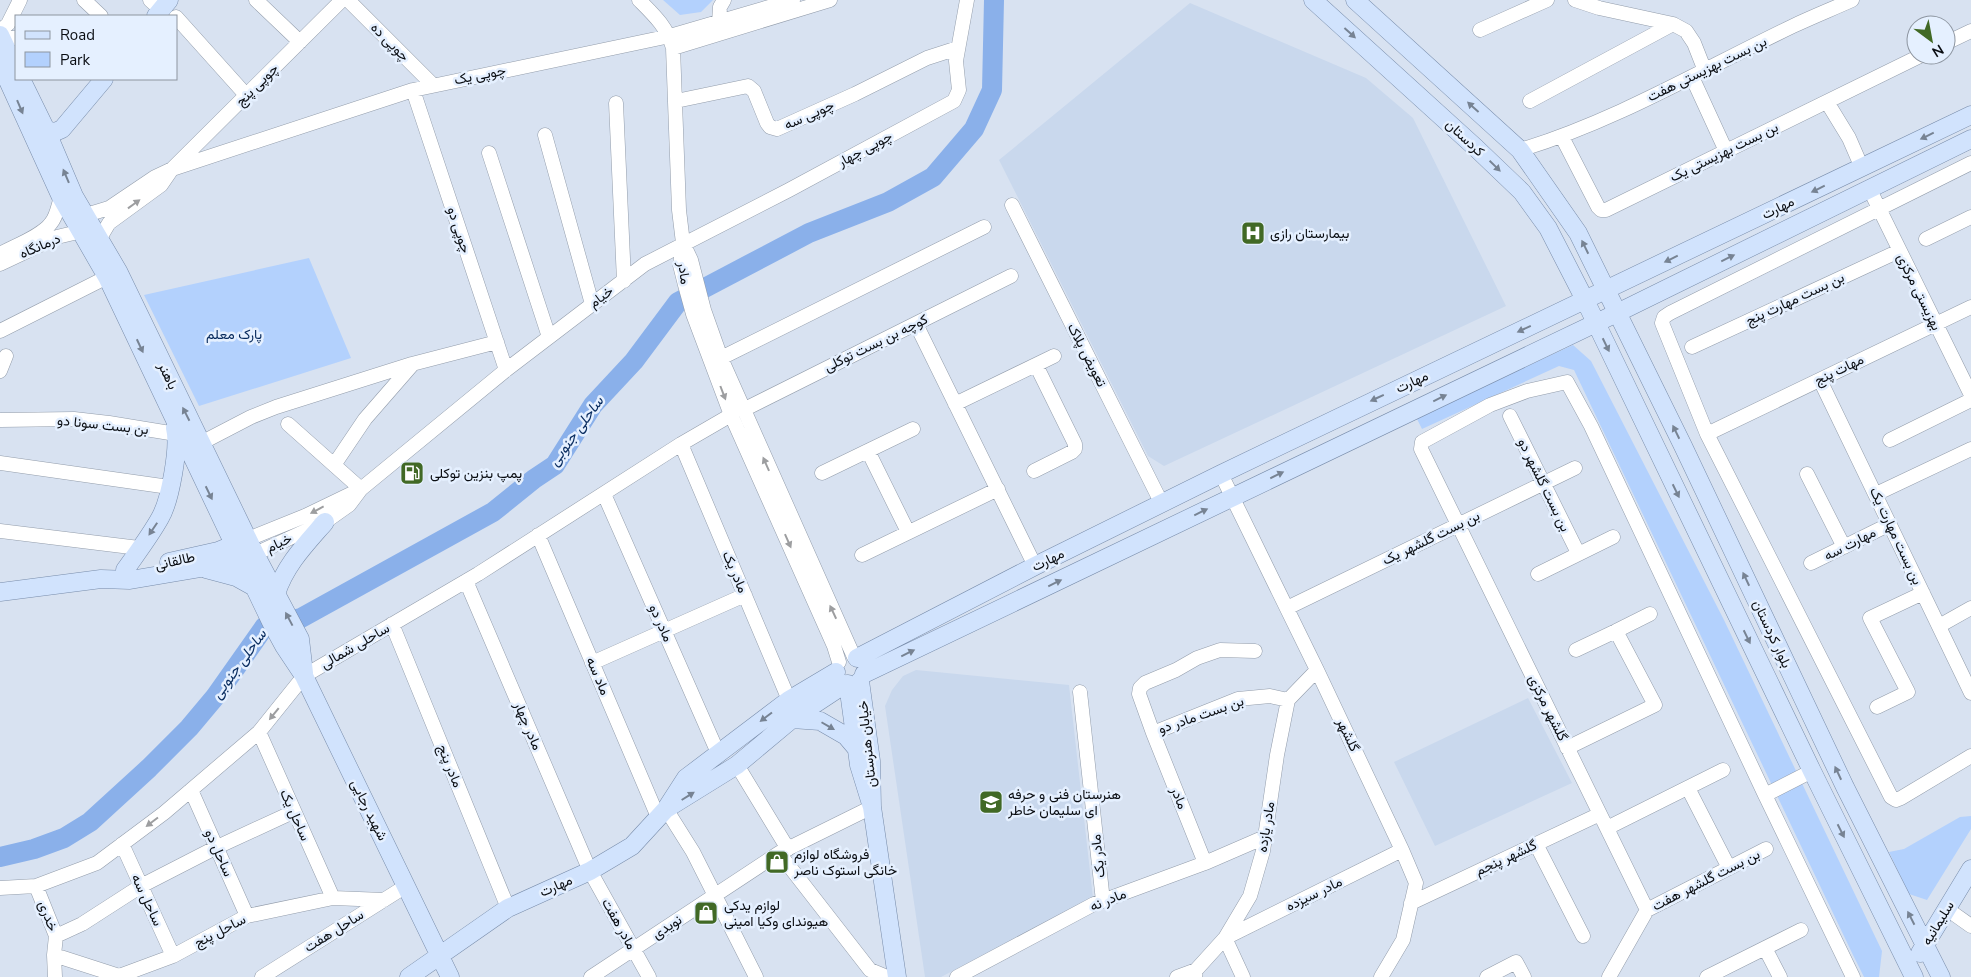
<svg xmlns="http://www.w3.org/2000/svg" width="1971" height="977" font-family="'Nunito Sans',Vazirmatn,sans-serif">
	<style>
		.built { fill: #c9d8ed }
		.green { fill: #b3d1fd }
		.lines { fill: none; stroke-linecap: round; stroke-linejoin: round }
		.river { stroke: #8ab0ea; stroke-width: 20 }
		.minor-casing { stroke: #939dab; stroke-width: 15 }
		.major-casing { stroke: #788caa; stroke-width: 19 }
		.minor { stroke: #fff; stroke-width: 14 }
		.major { stroke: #d1e3fd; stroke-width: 18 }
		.oneway { fill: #778393 }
		.oneway2 { fill: #9d9ea0 }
		.labels { text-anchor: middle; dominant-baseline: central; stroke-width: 5; stroke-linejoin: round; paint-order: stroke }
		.street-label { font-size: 14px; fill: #0a0d12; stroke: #e5f0ff }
		.poi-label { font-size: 14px; fill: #0a0d12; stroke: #e5f0ff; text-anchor: start }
		.park-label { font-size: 14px; fill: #06295c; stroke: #e5f0ff }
		.water-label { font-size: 15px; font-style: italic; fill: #0b2e61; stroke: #e5f0ff }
	</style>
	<rect width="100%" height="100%" fill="#d8e2f1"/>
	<path class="built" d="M 1190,3 L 1366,78 L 1413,118 L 1506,306 L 1164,466 L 1148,456 L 999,160 Z
		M 916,670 L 1069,685 L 1093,898 L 941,977 L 925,977 L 885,706 L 892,690 L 903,676 Z
		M 1528,698 L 1572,783 L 1435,846 L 1394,762 Z"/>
	<path class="green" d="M 663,0 L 713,0 L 701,12 L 680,15 Z
		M 309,258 L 351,358 L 199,406 L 144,295 Z
		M 1573,345 L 1591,361 L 1724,620 L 1882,951 L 1879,977 L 1864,977 L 1853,955 L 1574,370 L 1559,366 L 1422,429 L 1416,417 Z
		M 1971,816 L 1971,829 L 1927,900 L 1909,894 L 1889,852 L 1904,849 L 1960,817 Z"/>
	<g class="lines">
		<path class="river" d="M 0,857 L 34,849 L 64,838 L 90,822 L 149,768 L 189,728 L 215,697 L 265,626 L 301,618 L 493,512 L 534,479 L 555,465 L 593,405 L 634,361 L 678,302 L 809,233 L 888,202 L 933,177 L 974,129 L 992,90 L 994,0"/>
		<g class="minor-casing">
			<path id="minor" d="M 84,0 L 101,16
				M 150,0 L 161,10
				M 256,0 L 300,42
				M 348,0 L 432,84
				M 639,0 C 654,15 667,27 673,48 L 679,210 L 683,243 L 680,265 L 685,285 L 693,314 L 731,415 L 834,646 L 839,662
				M 1575,0 L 1599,8 L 1673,24 L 1686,31 L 1694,43 L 1705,71
				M 176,17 L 246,95
				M 719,23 L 720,7 L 724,0
				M 1480,30 L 1547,0
				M 0,31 L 8,24 L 20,0
				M 1,38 L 16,38
				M 1946,43 L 1971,31
				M 673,48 L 830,0
				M 1692,77 L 1726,151
				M 413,90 L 506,370
				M 676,101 L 748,86 L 754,91 L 767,123 L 770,127 L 777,129 L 855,94 L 927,58 L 958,48
				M 1530,101 L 1673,24
				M 1827,102 L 1849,138 L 1862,168
				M 616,103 L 624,281
				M 545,135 L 592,304
				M 1562,137 L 1598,207 L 1601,210 L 1606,210 L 1922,55
				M 1520,150 C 1616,121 1703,69 1793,26 C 1812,17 1832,9 1852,0
				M 489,153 L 549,337
				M 1971,163 L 1670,313 L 1664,317 L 1662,323 L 1707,434 L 1891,797 L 1896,800 L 1901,798 L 1971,756
				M 1869,188 L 1971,395
				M 1012,205 L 1162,504
				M 86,215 L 109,208 L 155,177 L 172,169 L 413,90 L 670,36 L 793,0
				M 100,238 L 109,223 L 161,185 L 172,169 L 342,0
				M 1926,239 L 1971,217
				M 683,243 L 691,260 L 704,310 L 721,358 L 854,657
				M 0,254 C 14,246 42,236 51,223 C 57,216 58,206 61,197
				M 0,264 L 57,237 L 82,231
				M 916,324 L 1035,566
				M 0,331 L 107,277
				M 1692,347 L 1899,251
				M 721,358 L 984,227
				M 0,371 L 6,356
				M 1820,380 L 1971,693
				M 955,404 L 1054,356
				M 743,410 L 1011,276
				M 1510,416 L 1578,553
				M 0,420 L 74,419 L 109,423 L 176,434
				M 288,424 L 361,489
				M 1707,434 L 1971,307
				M 1890,440 L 1971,400
				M 201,443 L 251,417 L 276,407 L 412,364 L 497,342
				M 681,444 L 789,700
				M 868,451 L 908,532
				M 0,463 L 169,487
				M 334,465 L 365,419 L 412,365
				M 1034,471 L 1072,452 L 1075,449 L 1075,444 L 1036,365
				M 822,473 L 913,429
				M 1221,474 L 1317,670 L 1402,850 L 1416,883 L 1403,940 L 1381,977
				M 1807,474 L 1844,547
				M 604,494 L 718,753
				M 1876,494 L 1971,449
				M 0,531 L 139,548
				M 538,535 L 658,817
				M 248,539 L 305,516 L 361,489
				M 255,554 L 325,522 L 349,505 L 361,489 L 506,370 L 645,264 L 789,190 L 954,101 L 959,90 L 956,61 L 967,0
				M 862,555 L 998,489
				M 1811,563 L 1890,524
				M 1538,574 L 1613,537
				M 466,581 L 590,871 L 649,977
				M 1287,608 L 1575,468
				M 392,624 L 508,908
				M 1939,626 L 1971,608
				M 1576,650 L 1616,631
				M 1255,651 L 1220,650 L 1197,658 L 1176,670 L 1145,683 L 1140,688 L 1139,694 L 1153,733 L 1238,699 L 1270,696 L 1288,700
				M 592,663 L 745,595
				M 1080,692 L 1103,901
				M 1877,707 L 1908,692 L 1870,618 L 1923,593
				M 259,732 L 333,898
				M 1153,733 L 1205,863
				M 1567,748 L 1655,705 L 1616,631 L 1650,614
				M 737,765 L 788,849
				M 1688,788 L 1729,868
				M 191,790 L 247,916
				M 1765,795 L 1853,977
				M 666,809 L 693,852 L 756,977
				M 1607,828 L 1723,770
				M 122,844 L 173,956
				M 1536,844 L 1583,936
				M 779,853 L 872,807
				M 36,886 L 56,936 L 54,955 L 55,977
				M 0,888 L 36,886 L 97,863 L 164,813 L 259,732 L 304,676 L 478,574 L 681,444 L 731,415
				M 1411,903 L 1600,814
				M 1947,909 L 1971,926
				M 1647,910 L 1766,849
				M 56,936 L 82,924 L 141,886 L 215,848 L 293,812
				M 1765,948 L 1780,977
				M 54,955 L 119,976
				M 119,976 L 173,956 L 247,916 L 333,898 L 384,900
				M 262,977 L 406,886
				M 591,977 L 779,853 L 870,970 L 887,977
				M 957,977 L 1094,904 L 1205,863 L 1265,837
				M 1177,977 L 1196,970
				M 1195,977 L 1196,970 L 1225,938 L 1250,896 L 1263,851 L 1277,755 L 1288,700 L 1317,670
				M 1243,977 L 1225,938 L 1402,850
				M 1487,977 L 1516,962 L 1524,977
				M 1609,977 L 1647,910 L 1421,449 L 1422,442 L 1490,405 L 1527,391 L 1567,382 L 1591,426 L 1765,795 L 1812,771
				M 1707,977 L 1801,930"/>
		</g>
		<g class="major-casing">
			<path id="major" d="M 1313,0 L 1476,148 L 1522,192 L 1548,228 L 1585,300 L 1812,771 L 1914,977
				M 1355,0 L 1520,150 L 1578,233 L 1683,446 L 1845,787 L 1941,977
				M 156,16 L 169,0
				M 0,35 L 16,69
				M 0,63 L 61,197 L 107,277 L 271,622 L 284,646 L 304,676 L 450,977
				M 21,79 L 46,130 L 74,196 L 118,271 L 255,554 L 300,639 L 304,673
				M 46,130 L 55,132 L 62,129 L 104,79
				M 169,562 L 218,551 L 245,540
				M 206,569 L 236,577 L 254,587
				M 125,570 C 137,553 150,536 160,518 C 170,501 180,447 175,428
				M 0,592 L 101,579 L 130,580 L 201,568 L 241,559 L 251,555
				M 276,594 C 285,565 306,544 325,522
				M 857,658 L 1035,566 L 1221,474 L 1971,115
				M 836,672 L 789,700 L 686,778 L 666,809 L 737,765 L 792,719 L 845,684
				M 864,674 L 1617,313 L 1971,139
				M 848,684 L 859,765 L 872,807 L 871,761 L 860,681
				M 792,719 L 820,721 L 846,736 L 857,749
				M 872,807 L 897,977
				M 1920,953 L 1971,869
				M 409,977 L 508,908 L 590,871 L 632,846 L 666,809"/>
		</g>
		<use href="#minor" class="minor"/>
		<use href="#major" class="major"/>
	</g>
	<defs><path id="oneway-solid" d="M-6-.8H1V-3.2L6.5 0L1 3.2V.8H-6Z" transform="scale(1.25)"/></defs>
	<g class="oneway">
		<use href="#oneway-solid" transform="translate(1350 33) rotate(42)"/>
		<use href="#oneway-solid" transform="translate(20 107) rotate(67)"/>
		<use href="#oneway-solid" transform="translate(1473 107) rotate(-138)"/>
		<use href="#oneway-solid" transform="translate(1927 136) rotate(154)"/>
		<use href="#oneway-solid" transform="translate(1495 166) rotate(44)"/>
		<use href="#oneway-solid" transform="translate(66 176) rotate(-113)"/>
		<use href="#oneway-solid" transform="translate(1818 189) rotate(154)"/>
		<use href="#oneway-solid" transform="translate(1585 247) rotate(-116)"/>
		<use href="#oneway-solid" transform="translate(1728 258) rotate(-26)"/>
		<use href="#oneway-solid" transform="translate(1671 259) rotate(154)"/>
		<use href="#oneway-solid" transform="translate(1524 329) rotate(155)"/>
		<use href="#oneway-solid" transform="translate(1606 345) rotate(64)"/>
		<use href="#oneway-solid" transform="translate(140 346) rotate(65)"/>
		<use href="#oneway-solid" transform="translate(1377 398) rotate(155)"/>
		<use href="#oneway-solid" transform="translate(1440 398) rotate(-26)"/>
		<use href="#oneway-solid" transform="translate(186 414) rotate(-117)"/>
		<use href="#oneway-solid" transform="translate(1676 432) rotate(-116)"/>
		<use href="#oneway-solid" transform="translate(1277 475) rotate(-26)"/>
		<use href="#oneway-solid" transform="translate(1676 491) rotate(64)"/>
		<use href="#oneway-solid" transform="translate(209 493) rotate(64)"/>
		<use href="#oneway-solid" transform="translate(1201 512) rotate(-26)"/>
		<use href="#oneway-solid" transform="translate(153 529) rotate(124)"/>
		<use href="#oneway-solid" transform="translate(1746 579) rotate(-115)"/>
		<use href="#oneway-solid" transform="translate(1055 583) rotate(-26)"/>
		<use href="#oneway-solid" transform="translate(289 619) rotate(-118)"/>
		<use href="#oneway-solid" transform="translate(1747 637) rotate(64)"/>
		<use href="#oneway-solid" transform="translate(908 653) rotate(-26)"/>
		<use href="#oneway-solid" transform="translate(766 717) rotate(143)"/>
		<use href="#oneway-solid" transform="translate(828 726) rotate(30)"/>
		<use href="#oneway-solid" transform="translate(1838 773) rotate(-115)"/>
		<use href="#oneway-solid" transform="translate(688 796) rotate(-32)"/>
		<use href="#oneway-solid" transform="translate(1841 831) rotate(63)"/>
		<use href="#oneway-solid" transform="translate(1911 918) rotate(-117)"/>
	</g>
	<g class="oneway2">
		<use href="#oneway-solid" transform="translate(134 204) rotate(-36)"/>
		<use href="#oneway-solid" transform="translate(723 393) rotate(69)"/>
		<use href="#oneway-solid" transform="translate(766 464) rotate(-114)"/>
		<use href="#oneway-solid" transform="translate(317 510) rotate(152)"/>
		<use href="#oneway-solid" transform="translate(788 541) rotate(66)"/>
		<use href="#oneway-solid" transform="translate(833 612) rotate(-115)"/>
		<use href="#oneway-solid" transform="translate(274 714) rotate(129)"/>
		<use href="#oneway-solid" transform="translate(152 822) rotate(143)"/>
	</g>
	<defs>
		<g id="hospital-square" transform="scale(1.25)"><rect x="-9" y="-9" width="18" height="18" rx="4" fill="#416925" stroke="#e5f0ff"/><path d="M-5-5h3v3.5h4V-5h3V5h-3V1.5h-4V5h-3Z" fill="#fff"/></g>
		<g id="fuel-square" transform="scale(1.25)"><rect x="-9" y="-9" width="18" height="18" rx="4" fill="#416925" stroke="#e5f0ff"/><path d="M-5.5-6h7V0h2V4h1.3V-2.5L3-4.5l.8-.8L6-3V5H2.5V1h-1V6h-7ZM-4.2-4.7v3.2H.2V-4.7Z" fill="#fff"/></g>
		<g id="school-square" transform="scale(1.25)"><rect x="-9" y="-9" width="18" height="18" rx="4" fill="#416925" stroke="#e5f0ff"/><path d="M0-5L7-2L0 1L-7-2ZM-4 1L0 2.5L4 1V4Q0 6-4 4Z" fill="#fff"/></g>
		<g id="shop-square" transform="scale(1.25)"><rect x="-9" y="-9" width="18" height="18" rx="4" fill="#416925" stroke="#e5f0ff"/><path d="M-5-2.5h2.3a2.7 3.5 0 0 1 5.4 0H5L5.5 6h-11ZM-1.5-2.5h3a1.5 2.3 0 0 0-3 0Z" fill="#fff"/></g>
	</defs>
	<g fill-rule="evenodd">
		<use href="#hospital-square" x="1253" y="233"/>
		<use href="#fuel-square" x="412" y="473"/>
		<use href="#school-square" x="991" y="802"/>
		<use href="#shop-square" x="777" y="862"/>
		<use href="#shop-square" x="706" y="913"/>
	</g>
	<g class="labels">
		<g class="street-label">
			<text transform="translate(390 42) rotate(45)">چوپی ده</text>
			<text transform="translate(1707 69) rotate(-26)">بن بست بهزیستی هفت</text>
			<text transform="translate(480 75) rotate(-11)">چوپی یک</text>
			<text transform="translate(257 85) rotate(-45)">چوپی پنج</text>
			<text transform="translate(809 115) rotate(-24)">چوپی سه</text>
			<text transform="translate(1465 138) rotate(43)">کردستان</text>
			<text transform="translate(865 149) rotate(-28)">چوپی چهار</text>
			<text transform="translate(1724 152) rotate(-26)">بن بست بهزیستی یک</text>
			<text transform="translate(1778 208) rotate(-26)">مهارت</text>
			<text transform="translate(459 230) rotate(72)">چوپی دو</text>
			<text transform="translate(40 246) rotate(-23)">درمانگاه</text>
			<text transform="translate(684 273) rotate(82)">مادر</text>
			<text transform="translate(1919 292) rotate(64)">بهزیستی مرکزی</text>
			<text transform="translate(601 297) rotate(-37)">خیام</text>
			<text transform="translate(1795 299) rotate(-25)">بن بست مهارت پنج</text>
			<text transform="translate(876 343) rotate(-26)">کوچه بن بست توکلی</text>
			<text transform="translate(1087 355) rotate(63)">تعویض پلاک</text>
			<text transform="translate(1839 370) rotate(-26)">مهات پنج</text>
			<text transform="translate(168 376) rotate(65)">باهنر</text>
			<text transform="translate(1412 382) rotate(-25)">مهارت</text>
			<text transform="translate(103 425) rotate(6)">بن بست سونا دو</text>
			<text transform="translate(1544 485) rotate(64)">بن بست گلشهر دو</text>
			<text transform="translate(1896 536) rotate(65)">بن بست مهارت یک</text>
			<text transform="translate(1431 538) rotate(-26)">بن بست گلشهر یک</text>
			<text transform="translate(279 543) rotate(-25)">خیام</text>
			<text transform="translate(1850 544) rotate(-27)">مهارت سه</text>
			<text transform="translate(1048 560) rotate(-26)">مهارت</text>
			<text transform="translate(175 561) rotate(-13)">طالقانی</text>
			<text transform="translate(735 572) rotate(67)">مادر یک</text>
			<text transform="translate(661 623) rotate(66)">مادر دو</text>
			<text transform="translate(1772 634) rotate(65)">بلوار کردستان</text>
			<text transform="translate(355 646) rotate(-30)">ساحلی شمالی</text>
			<text transform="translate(598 676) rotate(67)">ماد سه</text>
			<text transform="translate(1548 708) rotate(64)">گلشهر مرکزی</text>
			<text transform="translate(1201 715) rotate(-19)">بن بست مادر دو</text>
			<text transform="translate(528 726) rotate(67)">مادر چهار</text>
			<text transform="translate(1348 735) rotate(65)">گلشهر</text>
			<text transform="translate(867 744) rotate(-96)">خیابان هنرستان</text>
			<text transform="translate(450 766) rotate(68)">مادر پنج</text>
			<text transform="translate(1179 798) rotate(68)">مادر</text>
			<text transform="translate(369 810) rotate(64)">شهید رجایی</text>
			<text transform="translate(295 815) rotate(66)">ساحل یک</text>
			<text transform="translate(1266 827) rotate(-81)">مادر یازده</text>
			<text transform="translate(219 853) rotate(66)">ساحل دو</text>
			<text transform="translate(1098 856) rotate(-96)">مادر یک</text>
			<text transform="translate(1506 858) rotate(-25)">گلشهر پنجم</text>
			<text transform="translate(1706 880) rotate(-27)">بن بست گلشهر هفت</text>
			<text transform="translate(556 886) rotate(-24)">مهارت</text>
			<text transform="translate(1314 894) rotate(-26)">مادر سیزده</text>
			<text transform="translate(147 900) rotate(65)">ساحل سه</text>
			<text transform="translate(1108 900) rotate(-22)">مادر نه</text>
			<text transform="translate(48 916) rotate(69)">خدری</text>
			<text transform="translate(1938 923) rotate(-59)">سلیمانیه</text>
			<text transform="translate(619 924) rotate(61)">مادر هفت</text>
			<text transform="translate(667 927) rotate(-33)">نویدی</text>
			<text transform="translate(220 931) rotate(-27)">ساحل پنج</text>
			<text transform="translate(334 931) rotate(-32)">ساحل هفت</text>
		</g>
		<g class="poi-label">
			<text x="1270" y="233">بیمارستان رازی</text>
			<text x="430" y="473">پمپ بنزین توکلی</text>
			<text x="1008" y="794">هنرستان فنی و حرفه<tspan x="1008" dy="16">ای سلیمان خاطر</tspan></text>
			<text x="794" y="854">فروشگاه لوازم<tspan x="794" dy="16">خانگى استوک ناصر</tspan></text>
			<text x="724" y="905">لوازم یدکى<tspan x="724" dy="16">هیونداى وکیا امینى</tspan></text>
		</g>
		<g class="park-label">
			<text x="234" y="334">پارک معلم</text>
		</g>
		<g class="water-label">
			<text transform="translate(576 431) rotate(-54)">ساحلی جنوبی</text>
			<text transform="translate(239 664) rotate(-54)">ساحلی جنوبی</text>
		</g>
	</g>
	<rect x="15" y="15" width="162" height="65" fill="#e5f0ff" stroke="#8d95a0"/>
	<rect x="25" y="31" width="25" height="8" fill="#d1e3fd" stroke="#8d95a0"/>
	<text x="60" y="40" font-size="15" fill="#0a0d12">Road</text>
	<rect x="25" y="52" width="25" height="15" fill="#b3d1fd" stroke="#8d95a0"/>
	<text x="60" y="65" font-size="15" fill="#0a0d12">Park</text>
	<g transform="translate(1931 40) rotate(148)"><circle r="24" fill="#e5f0ff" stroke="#8d95a0"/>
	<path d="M0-4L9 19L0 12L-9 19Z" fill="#416925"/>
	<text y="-8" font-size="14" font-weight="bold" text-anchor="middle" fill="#0a0d12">N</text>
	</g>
</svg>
